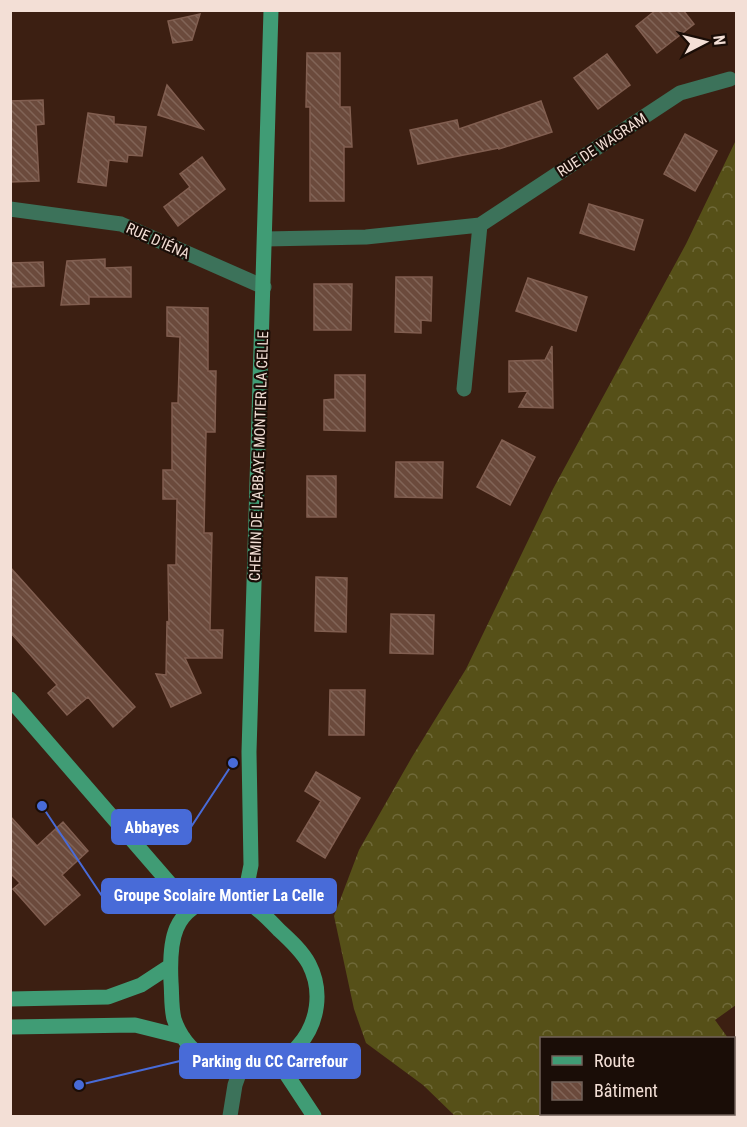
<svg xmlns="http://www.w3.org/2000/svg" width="747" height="1127" font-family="'Roboto Condensed',sans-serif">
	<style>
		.forest { fill: url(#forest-crowns) }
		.building { fill: url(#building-back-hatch); stroke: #815e50; stroke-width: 1.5 }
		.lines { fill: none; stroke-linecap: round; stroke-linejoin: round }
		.street { stroke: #3c725a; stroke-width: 15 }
		.secondary { stroke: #409c75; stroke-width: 15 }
		.labels { text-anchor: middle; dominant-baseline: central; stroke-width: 4.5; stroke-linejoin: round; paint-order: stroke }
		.street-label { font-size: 15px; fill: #f3dfd6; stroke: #1a0d07 }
		.leader { fill: none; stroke: #486bd8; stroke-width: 2 }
		.callout-dot { fill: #486bd8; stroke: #1a0d07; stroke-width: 2 }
		.callout { fill: #486bd8; stroke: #486bd8; stroke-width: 2 }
		.callout-label { font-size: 16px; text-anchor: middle; font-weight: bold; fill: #fff }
	</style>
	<defs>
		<pattern id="forest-crowns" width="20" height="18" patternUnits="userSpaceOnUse" patternTransform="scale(1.5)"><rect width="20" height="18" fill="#565018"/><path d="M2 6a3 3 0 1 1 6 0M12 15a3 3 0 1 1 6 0" fill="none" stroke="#6f6939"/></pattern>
		<pattern id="building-back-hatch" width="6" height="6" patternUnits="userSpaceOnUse" patternTransform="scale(1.5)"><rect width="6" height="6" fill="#6b4a3c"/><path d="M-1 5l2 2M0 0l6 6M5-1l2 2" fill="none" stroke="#816457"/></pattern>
	</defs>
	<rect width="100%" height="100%" fill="#3c1f12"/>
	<path class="forest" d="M 736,140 L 736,1005 L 715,1020 L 728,1038 L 542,1038 L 542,1114 L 584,1114 L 580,1116 L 455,1116 L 423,1085 L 366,1043 L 354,1009 L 334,916 L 359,850 L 412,757 L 466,669 L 553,489 L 686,244 Z
		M 734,1048 L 736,1052 L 736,1116 L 607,1116 L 605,1114 L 734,1114 Z"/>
	<path class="building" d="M 656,10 L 683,10 L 694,24 L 657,53 L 636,26 Z
		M 200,14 L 192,40 L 173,43 L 168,21 Z
		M 307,53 L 340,53 L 340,107 L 350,107 L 352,147 L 344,147 L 344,201 L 310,201 L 310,107 L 306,107 Z
		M 607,54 L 630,85 L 598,109 L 574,78 Z
		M 167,85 L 203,129 L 158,115 Z
		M 43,100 L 44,124 L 36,125 L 39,181 L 10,182 L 10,101 Z
		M 541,101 L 552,132 L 499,149 L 499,148 L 418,164 L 410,130 L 457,120 L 459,129 Z
		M 88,113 L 114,117 L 114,124 L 146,127 L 142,156 L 128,155 L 127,162 L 109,160 L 106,186 L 78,182 Z
		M 685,134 L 717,151 L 695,191 L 664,174 Z
		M 202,157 L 225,189 L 178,226 L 164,207 L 190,187 L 180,174 Z
		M 589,204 L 643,220 L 634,250 L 580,233 Z
		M 105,259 L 105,268 L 131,267 L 131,297 L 89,297 L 89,304 L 61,305 L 67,261 Z
		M 43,262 L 44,286 L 10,287 L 10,263 Z
		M 396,277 L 432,277 L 431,321 L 421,320 L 421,333 L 395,332 Z
		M 528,278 L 587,297 L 576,331 L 516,311 Z
		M 314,284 L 352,284 L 351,330 L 314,330 Z
		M 167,307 L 208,308 L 208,371 L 216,371 L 215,432 L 206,432 L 204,533 L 212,533 L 210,630 L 223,630 L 222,658 L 185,658 L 201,693 L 171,707 L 156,674 L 166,675 L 167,621 L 169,625 L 168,565 L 176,565 L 177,499 L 163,499 L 163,470 L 172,470 L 172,403 L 178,403 L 180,337 L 167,336 Z
		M 552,346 L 553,408 L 519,407 L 528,391 L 509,392 L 509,361 L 545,360 Z
		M 335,375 L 365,375 L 365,431 L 324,430 L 324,400 L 335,399 Z
		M 502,440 L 535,457 L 510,505 L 477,487 Z
		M 396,462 L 443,462 L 442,498 L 395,497 Z
		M 307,476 L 336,476 L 336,517 L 307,517 Z
		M 10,567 L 135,707 L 113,727 L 88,697 L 67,715 L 48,693 L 57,685 L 10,632 Z
		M 316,577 L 347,578 L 346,632 L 315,631 Z
		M 391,614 L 434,615 L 433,654 L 390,653 Z
		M 330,690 L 365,690 L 364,735 L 329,735 Z
		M 316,772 L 360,798 L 325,858 L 297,841 L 321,801 L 305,791 Z
		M 10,816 L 37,846 L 63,822 L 88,851 L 62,875 L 80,895 L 45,925 L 13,889 L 20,883 L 10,873 Z"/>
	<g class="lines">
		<path class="street" d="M 10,209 L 121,224 L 264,287
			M 265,239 L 366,237 L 480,225 L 680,93 L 730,79
			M 464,389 L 480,225
			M 230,1116 L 235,1085 L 240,1071"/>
		<path class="secondary" d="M 10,699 L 191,908
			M 218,897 C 248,897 259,909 279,930 C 290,940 302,951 309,964 C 323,991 318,1023 299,1045 C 287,1060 271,1068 252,1070 C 218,1073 185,1052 174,1019 C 171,1007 172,994 171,982 C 169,941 172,908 218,897 Z
			M 244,900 L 251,865 L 249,752 L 271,10
			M 10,999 L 108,997 L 141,985 L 170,966
			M 10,1027 L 135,1025 L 183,1037
			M 279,1063 L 314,1116"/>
	</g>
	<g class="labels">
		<g class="street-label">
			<text transform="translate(602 145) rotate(-33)">RUE DE WAGRAM</text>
			<text transform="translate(158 241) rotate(24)">RUE D'IÉNA</text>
			<text transform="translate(259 456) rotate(-88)">CHEMIN DE L'ABBAYE MONTIER LA CELLE</text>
		</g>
	</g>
	<path class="leader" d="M233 763L191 827M42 806L102 896M79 1085L180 1061"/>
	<g class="callout-dot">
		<circle cx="233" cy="763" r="6"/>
		<circle cx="42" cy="806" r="6"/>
		<circle cx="79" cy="1085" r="6"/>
	</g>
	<g class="callout">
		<rect x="112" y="810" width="79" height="34" rx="6"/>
		<rect x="102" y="879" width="234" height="34" rx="6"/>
		<rect x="180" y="1044" width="180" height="34" rx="6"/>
	</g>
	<g class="callout-label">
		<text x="152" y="833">Abbayes</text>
		<text x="219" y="901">Groupe Scolaire Montier La Celle</text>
		<text x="270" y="1067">Parking du CC Carrefour</text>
	</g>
	<rect width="747" height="1127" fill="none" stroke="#f3dfd6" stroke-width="24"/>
	<rect x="540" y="1037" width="195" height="78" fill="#1a0d07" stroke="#71615a" stroke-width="1.5"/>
	<rect x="552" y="1056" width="30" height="9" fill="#409c75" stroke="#71615a" stroke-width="1.5"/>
	<text x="594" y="1067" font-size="18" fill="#f3dfd6">Route</text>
	<rect x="552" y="1082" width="30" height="18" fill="url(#building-back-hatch)" stroke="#71615a" stroke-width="1.5"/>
	<text x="594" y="1097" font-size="18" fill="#f3dfd6">Bâtiment</text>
	<g transform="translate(705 42) rotate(83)" stroke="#1a0d07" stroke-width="4.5" paint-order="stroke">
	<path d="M0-4.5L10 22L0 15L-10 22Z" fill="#f3dfd6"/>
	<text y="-9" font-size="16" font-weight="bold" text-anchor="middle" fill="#f3dfd6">N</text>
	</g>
</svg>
